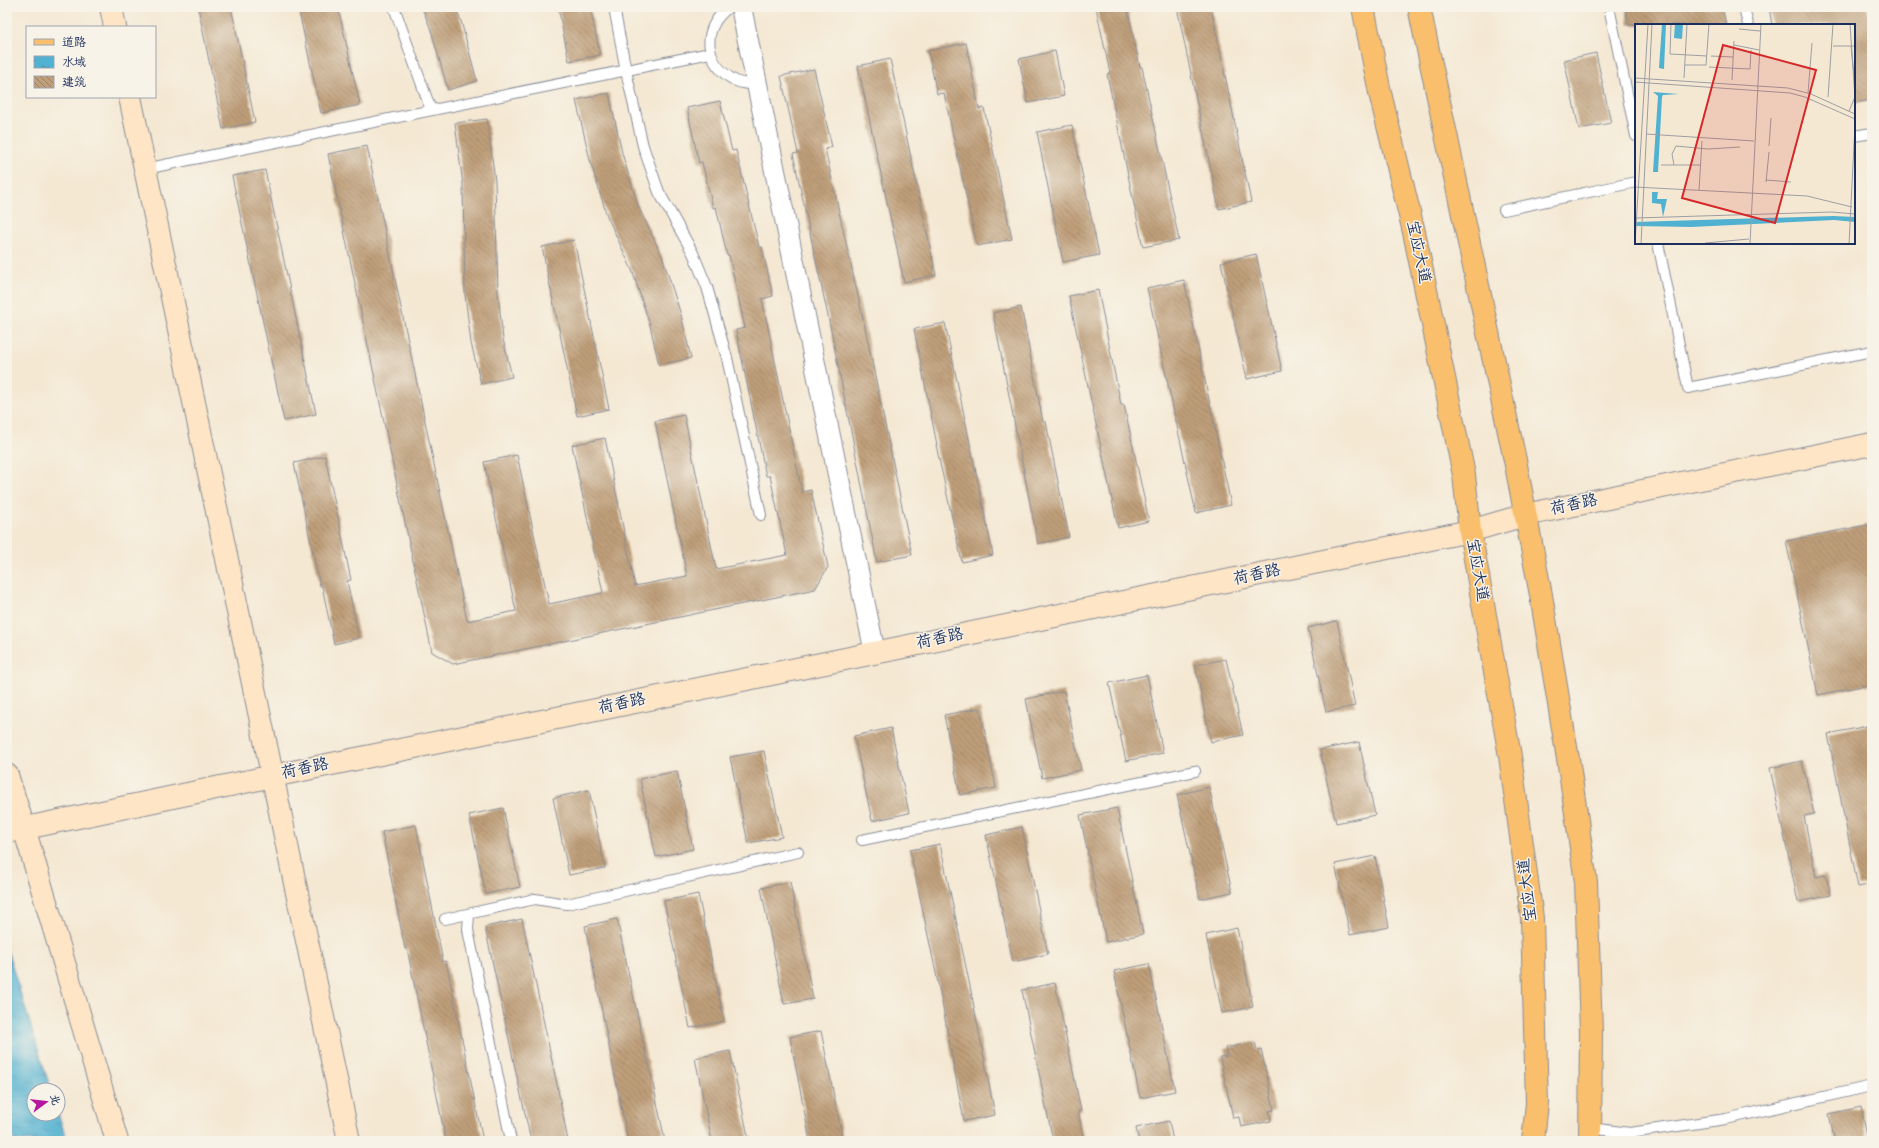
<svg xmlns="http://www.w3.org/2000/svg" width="1879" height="1148" font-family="'Indie Flower','LXGW WenKai TC',sans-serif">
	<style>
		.water { fill: url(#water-ripples); stroke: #367097 }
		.building { fill: url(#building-back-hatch) }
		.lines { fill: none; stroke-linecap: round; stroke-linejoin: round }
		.lane-casing { stroke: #888c98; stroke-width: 12 }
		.street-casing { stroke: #888c98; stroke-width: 22 }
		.secondary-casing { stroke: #888c98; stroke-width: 24 }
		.primary-casing { stroke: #888c98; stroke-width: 24 }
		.lane { stroke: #fff; stroke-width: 10 }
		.street { stroke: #fff; stroke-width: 20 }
		.secondary { stroke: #fde5c5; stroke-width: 22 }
		.primary { stroke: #f9bf6d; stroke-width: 22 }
		.labels { text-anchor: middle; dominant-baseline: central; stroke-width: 3; stroke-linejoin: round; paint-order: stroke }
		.street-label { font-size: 16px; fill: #1b2f5e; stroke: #f7f3e8 }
		.inset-road { fill: none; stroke: #9d9ea4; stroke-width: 1 }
		.view { fill: #d62828; fill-opacity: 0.15; stroke: #d62828; stroke-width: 2 }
		.inset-edge { fill: none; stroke: #1b2f5e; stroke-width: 2 }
	</style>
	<defs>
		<pattern id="water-ripples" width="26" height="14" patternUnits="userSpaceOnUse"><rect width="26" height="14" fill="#51b1d0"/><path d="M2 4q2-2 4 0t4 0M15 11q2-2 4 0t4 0" fill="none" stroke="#4290ac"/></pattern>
		<pattern id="building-back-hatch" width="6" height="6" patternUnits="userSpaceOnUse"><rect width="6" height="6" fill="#bf9f79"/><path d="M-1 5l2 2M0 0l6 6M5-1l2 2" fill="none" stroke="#9a8266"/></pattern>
	</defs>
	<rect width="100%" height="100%" fill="#f7f3e8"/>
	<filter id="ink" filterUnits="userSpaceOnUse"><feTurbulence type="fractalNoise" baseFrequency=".025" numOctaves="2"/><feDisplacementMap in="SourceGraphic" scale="8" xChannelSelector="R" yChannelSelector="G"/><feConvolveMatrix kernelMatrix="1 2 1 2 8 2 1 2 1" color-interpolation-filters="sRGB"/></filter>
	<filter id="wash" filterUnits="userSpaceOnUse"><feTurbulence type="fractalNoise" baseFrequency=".012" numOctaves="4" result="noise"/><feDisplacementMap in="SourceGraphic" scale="16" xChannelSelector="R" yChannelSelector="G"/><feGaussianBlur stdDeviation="0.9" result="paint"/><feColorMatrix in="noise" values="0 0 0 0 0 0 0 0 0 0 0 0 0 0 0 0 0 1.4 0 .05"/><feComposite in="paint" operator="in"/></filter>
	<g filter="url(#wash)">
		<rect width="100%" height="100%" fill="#f4e8d3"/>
		<path class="water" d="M 7,950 L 51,1090 L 34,1090 L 34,1114 L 58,1113 L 67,1141 L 14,1141 L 7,1120 Z"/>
		<g id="blocks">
			<path class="building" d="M 198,7 L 231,7 L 255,122 L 223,129 Z
				M 298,7 L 338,7 L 360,105 L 321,113 Z
				M 422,7 L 455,7 L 461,21 L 477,81 L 448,90 L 431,30 Z
				M 558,7 L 590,7 L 600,55 L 569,61 Z
				M 1096,7 L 1127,7 L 1140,67 L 1142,67 L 1179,240 L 1143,247 L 1107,74 L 1110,73 Z
				M 1177,7 L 1211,7 L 1251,202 L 1219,209 Z
				M 1625,7 L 1722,7 L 1726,25 L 1629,25 Z
				M 1769,7 L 1867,7 L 1872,33 L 1872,100 L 1854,103 L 1854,25 L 1772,25 Z
				M 966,43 L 979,109 L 984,108 L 1012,239 L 977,246 L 944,93 L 937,94 L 928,51 Z
				M 1055,51 L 1064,96 L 1028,103 L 1019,59 Z
				M 1596,53 L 1611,123 L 1579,129 L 1564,60 Z
				M 890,59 L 936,275 L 904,282 L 858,66 Z
				M 814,69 L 832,147 L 825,149 L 864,323 L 912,555 L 877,562 L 831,330 L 793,154 L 798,153 L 781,76 Z
				M 609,93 L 622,153 L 638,206 L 662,256 L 681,315 L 691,358 L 659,365 L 650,325 L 632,270 L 607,216 L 590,160 L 576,100 Z
				M 720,101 L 732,151 L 736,150 L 759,247 L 762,247 L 773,296 L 762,299 L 802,492 L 811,490 L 828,567 L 815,589 L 453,664 L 432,652 L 328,154 L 367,146 L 467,621 L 516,611 L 484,462 L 517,455 L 549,604 L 603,593 L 572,445 L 605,438 L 635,586 L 687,576 L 655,421 L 684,415 L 716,569 L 787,555 L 770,476 L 766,476 L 736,330 L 745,328 L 729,255 L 727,255 L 716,207 L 713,208 L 702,162 L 699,163 L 687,108 Z
				M 487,119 L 495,181 L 498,294 L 503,339 L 512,377 L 481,384 L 471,343 L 465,295 L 463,185 L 455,123 Z
				M 1072,125 L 1099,255 L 1063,262 L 1037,132 Z
				M 265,170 L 316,414 L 284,421 L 232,176 Z
				M 574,240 L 609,409 L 577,416 L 542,247 Z
				M 1256,254 L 1282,371 L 1247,379 L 1221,262 Z
				M 1184,280 L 1231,505 L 1196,513 L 1147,288 Z
				M 1098,290 L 1121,405 L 1124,405 L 1149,521 L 1118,528 L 1069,296 Z
				M 1021,307 L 1043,422 L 1046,422 L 1069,537 L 1038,544 L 993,313 Z
				M 945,323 L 993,555 L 962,562 L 936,445 L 937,445 L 914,329 Z
				M 325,456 L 351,580 L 347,581 L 359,638 L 334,644 L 322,586 L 320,586 L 294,463 Z
				M 1872,524 L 1872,684 L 1818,695 L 1786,541 Z
				M 1337,621 L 1355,706 L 1326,712 L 1308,628 Z
				M 1226,659 L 1243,735 L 1211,742 L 1195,665 Z
				M 1147,675 L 1163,753 L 1126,761 L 1109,683 Z
				M 1064,691 L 1081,770 L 1042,778 L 1026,699 Z
				M 980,708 L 996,788 L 960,795 L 944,715 Z
				M 1872,725 L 1872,884 L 1858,887 L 1828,734 Z
				M 891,728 L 909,813 L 872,821 L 854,736 Z
				M 1359,742 L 1375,815 L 1336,823 L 1320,750 Z
				M 764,751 L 782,837 L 748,843 L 730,757 Z
				M 1802,761 L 1814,814 L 1804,816 L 1816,877 L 1826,875 L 1831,895 L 1798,902 L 1770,768 Z
				M 677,771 L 693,849 L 656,857 L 640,779 Z
				M 1209,787 L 1232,892 L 1200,899 L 1177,795 Z
				M 589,790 L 605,868 L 569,875 L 553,798 Z
				M 503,808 L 520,887 L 486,894 L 469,815 Z
				M 1117,808 L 1143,934 L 1106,942 L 1080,815 Z
				M 416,825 L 443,962 L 446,961 L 483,1141 L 446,1141 L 407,948 L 405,949 L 382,832 Z
				M 1022,827 L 1048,954 L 1013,962 L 986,835 Z
				M 940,844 L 971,991 L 995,1115 L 964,1121 L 941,997 L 910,850 Z
				M 1375,856 L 1389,927 L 1350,935 L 1335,864 Z
				M 790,882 L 813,999 L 784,1004 L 761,888 Z
				M 698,894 L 724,1021 L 690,1028 L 664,901 Z
				M 522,919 L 556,1080 L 568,1141 L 531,1141 L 514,1063 L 485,927 Z
				M 617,919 L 647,1060 L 648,1060 L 665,1141 L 628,1141 L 585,926 Z
				M 1237,928 L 1253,1007 L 1222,1013 L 1206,935 Z
				M 1149,964 L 1175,1091 L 1140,1098 L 1114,971 Z
				M 1055,983 L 1081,1111 L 1078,1111 L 1084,1141 L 1053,1141 L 1022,990 Z
				M 821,1031 L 843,1141 L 810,1141 L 790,1037 Z
				M 1255,1042 L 1257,1050 L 1261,1049 L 1274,1110 L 1269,1111 L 1271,1121 L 1241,1127 L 1239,1117 L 1233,1118 L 1220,1057 L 1227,1056 L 1225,1048 Z
				M 730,1051 L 749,1141 L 712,1141 L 695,1058 Z
				M 1861,1107 L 1868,1141 L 1835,1141 L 1829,1114 Z
				M 1169,1121 L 1173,1141 L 1139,1141 L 1136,1128 Z"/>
		</g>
	</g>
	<g filter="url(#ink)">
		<use href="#blocks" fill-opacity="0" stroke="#888c98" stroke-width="1"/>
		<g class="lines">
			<g class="lane-casing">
				<path id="lane" d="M 394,7 L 431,110
					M 614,7 L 626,71 L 643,146 L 659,192 L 693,253 L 707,287 L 727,358 L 761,515
					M 729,7 C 700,29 704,65 736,81 C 742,84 751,84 757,85
					M 1609,7 L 1636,136
					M 1744,7 L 1748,25
					M 1854,136 L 1872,133
					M 145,169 L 710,53
					M 1504,210 L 1636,182
					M 1658,243 L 1688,388 L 1872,351
					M 862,840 L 1195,771
					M 469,914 L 468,930 L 511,1141
					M 445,919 L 535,899 L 567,904 L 798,852
					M 1590,1128 L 1630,1133 L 1726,1119 L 1872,1086"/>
			</g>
			<g class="street-casing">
				<path id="street" d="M 741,7 L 875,653"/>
			</g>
			<g class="secondary-casing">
				<path id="secondary" d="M 111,7 L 115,27
					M 130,97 L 349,1141
					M 7,775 L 24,828 L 117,1141
					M 7,832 L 273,776 L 1470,531 L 1525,515 L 1872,444"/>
			</g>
			<g class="primary-casing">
				<path id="primary" d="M 1363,7 L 1380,93 L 1414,232 L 1464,475 L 1470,531 L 1510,756 L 1532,918 L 1537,1103 L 1533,1141
					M 1419,7 L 1516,465 L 1541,595 L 1569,765 L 1586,882 L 1591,1032 L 1590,1141"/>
			</g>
			<use href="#lane" class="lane"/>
			<use href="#street" class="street"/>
			<use href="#secondary" class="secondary"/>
			<use href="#primary" class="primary"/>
		</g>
	</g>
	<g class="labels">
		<g class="street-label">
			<text transform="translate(1418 252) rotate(78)">宝应大道</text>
			<text transform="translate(1574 505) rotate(-12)">荷香路</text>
			<text transform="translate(1477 570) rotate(80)">宝应大道</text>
			<text transform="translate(1257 575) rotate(-12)">荷香路</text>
			<text transform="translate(940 639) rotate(-12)">荷香路</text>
			<text transform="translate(622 704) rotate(-12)">荷香路</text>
			<text transform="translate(305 769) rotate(-12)">荷香路</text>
			<text transform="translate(1528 890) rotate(-97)">宝应大道</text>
		</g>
	</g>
	<g transform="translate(1635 24)">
		<rect width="220" height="220" fill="#f4e8d3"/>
		<path d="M 27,0 L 31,0 L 29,45 L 24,44 ZM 40,0 L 48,0 L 47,15 L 39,14 ZM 18,68 L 44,70 L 28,71 L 27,73 L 23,148 L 18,148 L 23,72 ZM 17,168 L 23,168 L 22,175 L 32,175 L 28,193 L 26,180 L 17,179 ZM 198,192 L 220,193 L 220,198 L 199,196 L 56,203 L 0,202 L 0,198 Z" fill="#51b1d0"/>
		<path class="inset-road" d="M 36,0 L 35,30 L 72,32M 215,0 L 220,74M 104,5 L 125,7M 99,21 L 124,26M 198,22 L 220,22M 216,22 L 220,60M 76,32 L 98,33M 50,41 L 71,41 L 74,0M 74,43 L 115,45 L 116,26M 0,54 L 153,64 L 176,70 L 220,90M 49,54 L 52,0M 97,56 L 99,17M 0,58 L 155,69 L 170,73 L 220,95M 173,69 L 177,19M 193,73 L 198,0M 214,87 L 220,73M 11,110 L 119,117M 134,122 L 136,94M 26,141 L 65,141M 39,141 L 37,130 L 41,122 L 73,125 L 105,123M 131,156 L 156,158M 131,158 L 134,128M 0,163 L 172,172 L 217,183M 64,166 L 67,117M 1,194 L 197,188 L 220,190M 70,219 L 114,215M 0,220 L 13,0M 6,220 L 17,0M 115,220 L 126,0M 214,220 L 220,100"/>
		<path class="view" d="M 88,21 L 181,46 L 140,199 L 47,174 Z"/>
		<rect width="220" height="220" class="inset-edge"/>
	</g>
	<rect width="1879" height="1148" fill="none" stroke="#f7f3e8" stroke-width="24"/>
	<rect x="26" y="26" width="130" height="72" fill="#f7f3e8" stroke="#9fa5b1"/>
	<rect x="34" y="39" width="20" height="6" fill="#f9bf6d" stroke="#9fa5b1"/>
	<text x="62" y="46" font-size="12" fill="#1b2f5e">道路</text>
	<rect x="34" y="56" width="20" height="12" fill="url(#water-ripples)" stroke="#9fa5b1"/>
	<text x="62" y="66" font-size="12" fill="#1b2f5e">水域</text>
	<rect x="34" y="76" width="20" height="12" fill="url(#building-back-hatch)" stroke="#9fa5b1"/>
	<text x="62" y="86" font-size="12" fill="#1b2f5e">建筑</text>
	<g transform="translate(46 1102) rotate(75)"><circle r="19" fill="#f7f3e8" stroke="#9fa5b1"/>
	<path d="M0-3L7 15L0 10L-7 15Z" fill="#b5179e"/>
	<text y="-6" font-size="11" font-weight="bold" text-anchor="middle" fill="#1b2f5e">北</text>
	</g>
</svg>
